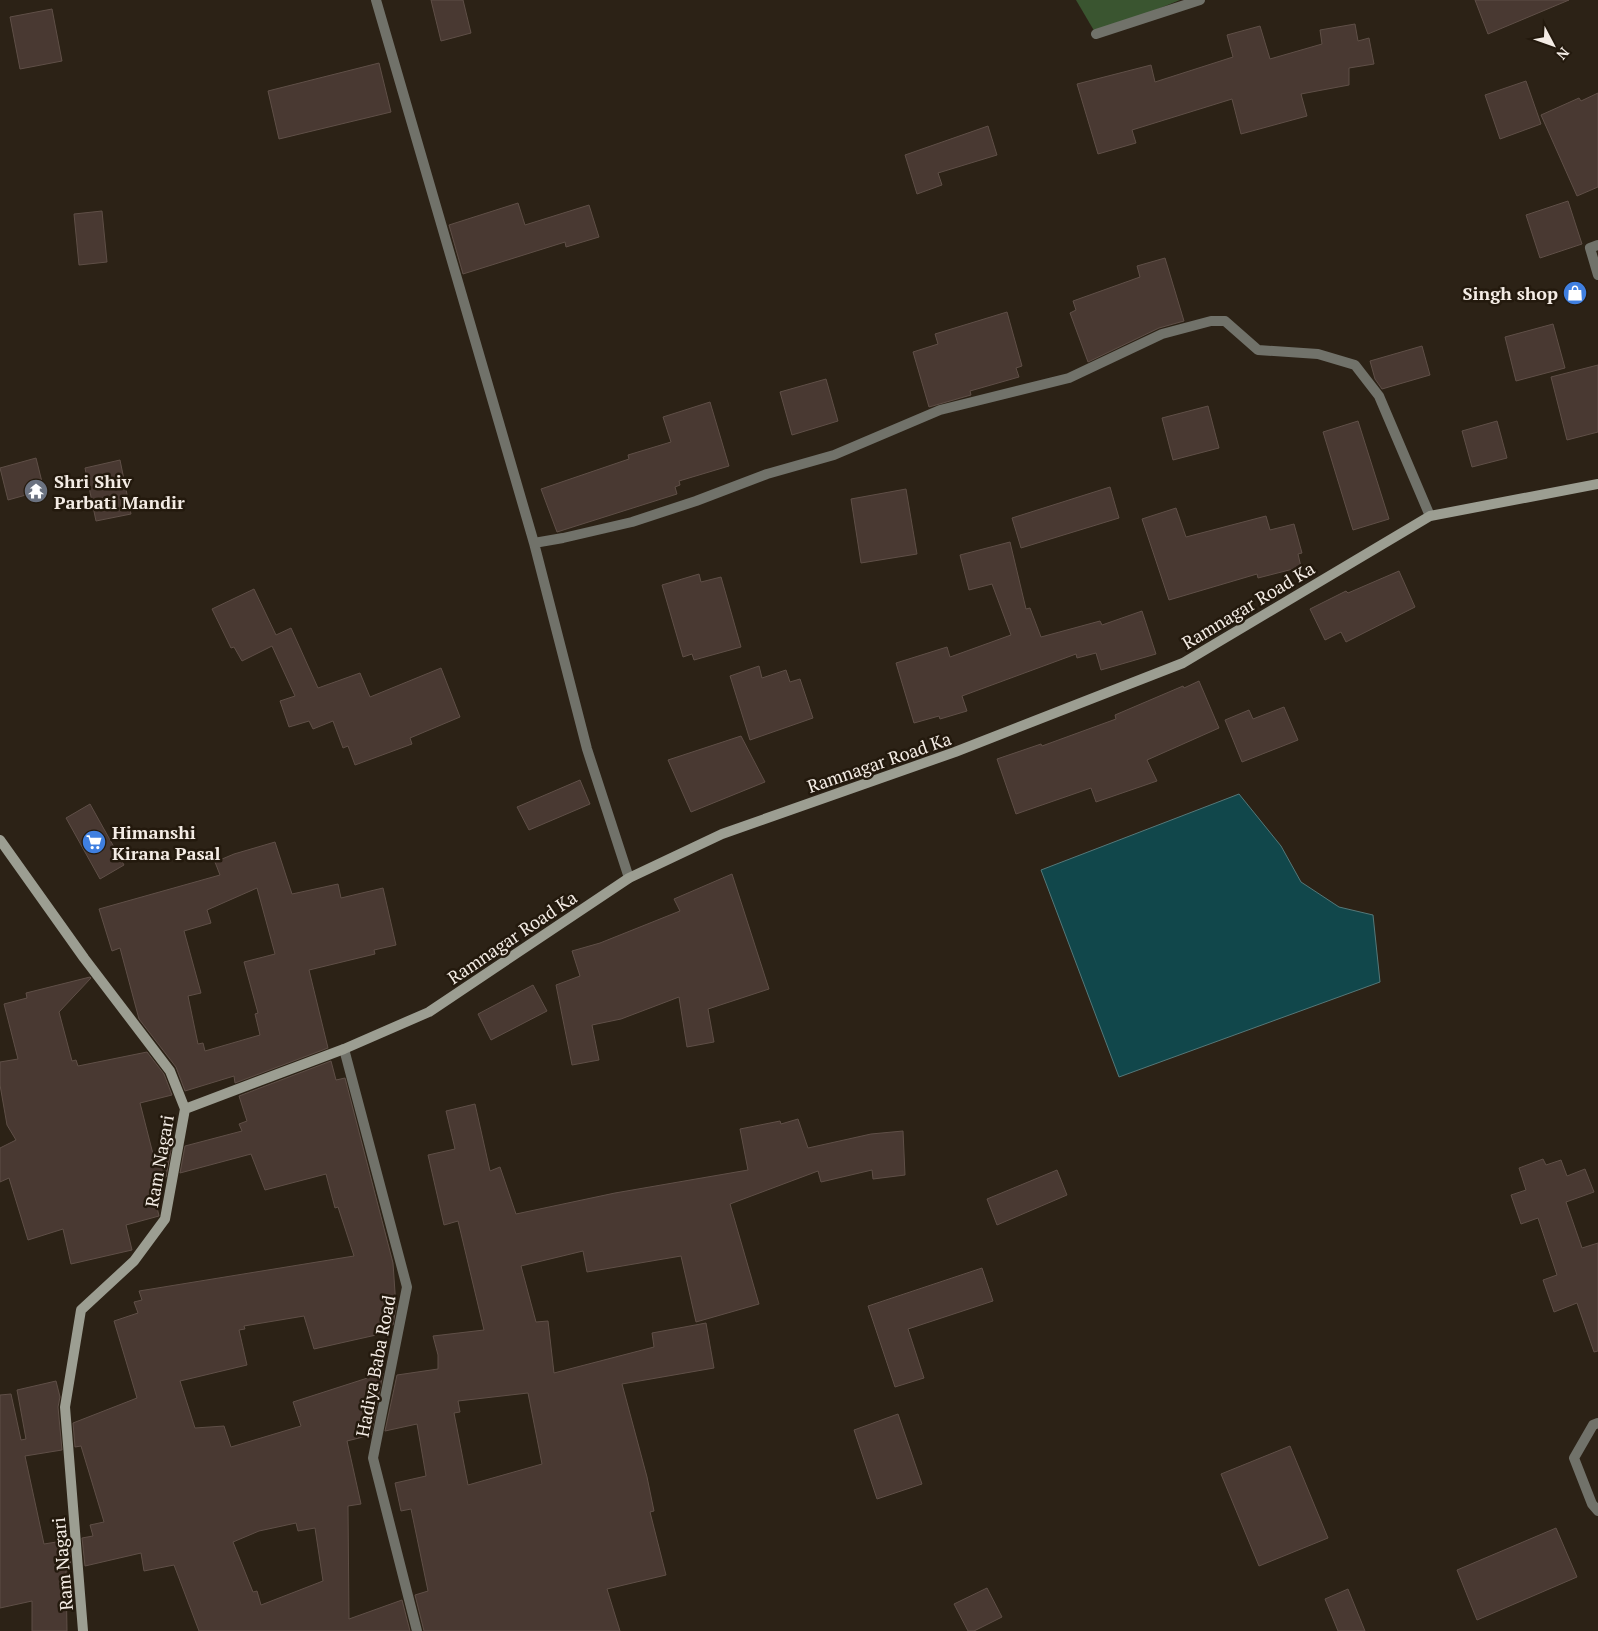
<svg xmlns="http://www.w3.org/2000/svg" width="1598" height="1631" font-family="'PT Serif',serif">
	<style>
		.green { fill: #3a5530 }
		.water { fill: #11474b; stroke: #557879 }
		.building { fill: #493932; stroke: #5f4f47; fill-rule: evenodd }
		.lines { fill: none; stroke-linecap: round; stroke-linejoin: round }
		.street { stroke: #71726a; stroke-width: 10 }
		.secondary { stroke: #9c9e92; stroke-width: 10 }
		.labels { text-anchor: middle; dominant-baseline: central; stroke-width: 5; stroke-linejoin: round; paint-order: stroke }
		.poi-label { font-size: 18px; font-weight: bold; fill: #f4ece5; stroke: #23190d; text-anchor: start }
		.street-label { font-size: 18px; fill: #f4ece5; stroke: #23190d }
	</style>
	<rect width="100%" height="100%" fill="#2c2216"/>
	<path class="green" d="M 1076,0 L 1180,0 L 1096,34 Z"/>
	<path class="water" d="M 1239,794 L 1281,846 L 1301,882 L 1339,907 L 1373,915 L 1380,982 L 1119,1077 L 1041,870 Z"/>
	<path class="building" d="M 431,0 L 463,0 L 471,33 L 441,41 Z
		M 1475,0 L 1569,0 L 1488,34 Z
		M 52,9 L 62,61 L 20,69 L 10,17 Z
		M 1355,24 L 1358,41 L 1369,38 L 1374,64 L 1349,68 L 1349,85 L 1301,94 L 1307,116 L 1241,134 L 1232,99 L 1132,130 L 1136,143 L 1098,154 L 1077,84 L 1151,65 L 1155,82 L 1233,57 L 1227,35 L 1260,26 L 1270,59 L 1322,44 L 1320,30 Z
		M 379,63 L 391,112 L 279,139 L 268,91 Z
		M 1526,81 L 1541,124 L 1500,139 L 1485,95 Z
		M 1598,93 L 1598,187 L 1577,196 L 1541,115 L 1579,98 L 1581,101 Z
		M 988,126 L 997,155 L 938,173 L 942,185 L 917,194 L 905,155 Z
		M 1568,201 L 1582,244 L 1540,258 L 1526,215 Z
		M 518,203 L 525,225 L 589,205 L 599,237 L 566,247 L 565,242 L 463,274 L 449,225 Z
		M 102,211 L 107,262 L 79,265 L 74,214 Z
		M 1165,258 L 1184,321 L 1159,328 L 1088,362 L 1070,313 L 1076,310 L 1073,301 L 1140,277 L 1137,266 Z
		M 1007,312 L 1022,366 L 1016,368 L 1019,377 L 970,391 L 971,395 L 929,407 L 913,352 L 938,344 L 935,334 Z
		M 1553,324 L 1565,368 L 1516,381 L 1505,337 Z
		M 1422,346 L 1430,375 L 1382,389 L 1375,379 L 1370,361 Z
		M 1598,365 L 1598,432 L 1567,440 L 1551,377 Z
		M 826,379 L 838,421 L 792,435 L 780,392 Z
		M 710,402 L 729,466 L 679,481 L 680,485 L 675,487 L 677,494 L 557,532 L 541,489 L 629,459 L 628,455 L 671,442 L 663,417 Z
		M 1208,406 L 1219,448 L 1173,460 L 1162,418 Z
		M 1358,421 L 1389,519 L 1353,530 L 1323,432 Z
		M 1497,421 L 1507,458 L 1472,467 L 1462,431 Z
		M 36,458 L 44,490 L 8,500 L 0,468 Z
		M 120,460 L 131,514 L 96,521 L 85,468 Z
		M 1110,487 L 1119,518 L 1021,548 L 1012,518 Z
		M 906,489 L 917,554 L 861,563 L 851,499 Z
		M 1176,508 L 1186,537 L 1266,516 L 1270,530 L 1294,524 L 1302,553 L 1298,554 L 1301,567 L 1258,578 L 1257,574 L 1169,600 L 1142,519 Z
		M 1010,542 L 1026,609 L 1030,608 L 1041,637 L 1100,621 L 1102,625 L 1142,611 L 1156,654 L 1101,670 L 1096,653 L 1077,658 L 1076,654 L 962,696 L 967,711 L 940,719 L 939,716 L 914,723 L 896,663 L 947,647 L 950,657 L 1011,635 L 992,584 L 969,590 L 960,555 Z
		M 1399,571 L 1415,607 L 1346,642 L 1341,632 L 1325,640 L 1310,609 L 1346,591 L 1348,593 Z
		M 699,574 L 701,582 L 721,577 L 741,647 L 694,660 L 692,654 L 683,657 L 662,585 Z
		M 254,589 L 276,635 L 291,628 L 318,688 L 360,673 L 370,697 L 441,668 L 460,717 L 410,738 L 412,744 L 355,765 L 348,746 L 343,748 L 333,721 L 313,729 L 309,721 L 289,727 L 280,701 L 295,696 L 272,646 L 242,661 L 234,647 L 231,648 L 212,609 Z
		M 759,666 L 762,678 L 786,670 L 790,682 L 800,679 L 813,718 L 750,740 L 730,676 Z
		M 1199,681 L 1219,728 L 1147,760 L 1157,781 L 1096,802 L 1091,788 L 1016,814 L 997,759 L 1041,744 L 1042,746 L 1116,719 L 1115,715 L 1183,686 L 1184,688 Z
		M 1284,707 L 1298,740 L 1242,762 L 1225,720 L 1249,710 L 1253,719 Z
		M 741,736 L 765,782 L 691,812 L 668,760 Z
		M 580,780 L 590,804 L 529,830 L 517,807 Z
		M 90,804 L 124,865 L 100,879 L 66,818 Z
		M 275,842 L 292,894 L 338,884 L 341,898 L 383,888 L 396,945 L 374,950 L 375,954 L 309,970 L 328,1048 L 235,1083 L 234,1076 L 185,1091 L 176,1067 L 139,1019 L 120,948 L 112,951 L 99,909 L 220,875 L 215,862 L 234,854 ZM 257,888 L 275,954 L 244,962 L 258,1013 L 255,1014 L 260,1035 L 205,1051 L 203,1043 L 198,1044 L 188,996 L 201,993 L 184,931 L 211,923 L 207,910 Z
		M 732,874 L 769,989 L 708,1009 L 714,1042 L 687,1047 L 679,997 L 621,1019 L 592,1025 L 599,1060 L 572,1065 L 556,985 L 580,976 L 572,951 L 600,943 L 680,911 L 674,899 Z
		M 90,977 L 91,978 L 59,1012 L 72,1061 L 76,1060 L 78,1066 L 147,1052 L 164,1074 L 172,1095 L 140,1103 L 153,1154 L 171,1150 L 166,1177 L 151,1181 L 159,1216 L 126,1225 L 132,1250 L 71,1264 L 63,1229 L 28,1240 L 9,1178 L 0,1182 L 0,1148 L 16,1140 L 7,1125 L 0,1085 L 0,1062 L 18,1059 L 4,1004 L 27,998 L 26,993 Z
		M 533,985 L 547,1011 L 491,1040 L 478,1014 Z
		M 331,1061 L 336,1080 L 345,1078 L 393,1263 L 396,1307 L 393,1325 L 385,1326 L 385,1333 L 314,1349 L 304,1316 L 244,1326 L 245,1329 L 239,1330 L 247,1365 L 180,1381 L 195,1428 L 224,1426 L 231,1447 L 301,1426 L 293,1402 L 383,1373 L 371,1435 L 347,1441 L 361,1504 L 348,1506 L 349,1619 L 402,1600 L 410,1631 L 199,1631 L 174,1565 L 144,1571 L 141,1553 L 85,1566 L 82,1538 L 93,1536 L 90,1525 L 104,1522 L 81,1446 L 75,1447 L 73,1423 L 137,1398 L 114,1321 L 138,1313 L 134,1302 L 142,1300 L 139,1291 L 354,1256 L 338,1207 L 335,1208 L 326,1174 L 265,1190 L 251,1154 L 180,1173 L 185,1146 L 242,1131 L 239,1124 L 247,1121 L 239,1096 ZM 296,1523 L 298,1531 L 315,1528 L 323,1581 L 261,1605 L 257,1591 L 253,1592 L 233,1542 L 259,1531 Z
		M 475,1104 L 490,1171 L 500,1167 L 516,1214 L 615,1193 L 748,1170 L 740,1129 L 780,1121 L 781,1124 L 798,1119 L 808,1148 L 871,1134 L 903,1131 L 905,1175 L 873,1179 L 872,1170 L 821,1182 L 818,1171 L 730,1204 L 759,1304 L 696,1322 L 681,1256 L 587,1272 L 583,1251 L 521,1266 L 536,1322 L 548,1321 L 554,1373 L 654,1347 L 652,1333 L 706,1323 L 714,1368 L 622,1384 L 647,1477 L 654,1511 L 650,1512 L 666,1575 L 607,1589 L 620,1631 L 424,1631 L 415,1595 L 428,1591 L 411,1509 L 401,1511 L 395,1483 L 426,1476 L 417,1424 L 385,1431 L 397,1375 L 438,1369 L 438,1355 L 433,1336 L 484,1330 L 458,1221 L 444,1225 L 428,1155 L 455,1149 L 446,1111 ZM 528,1393 L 542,1464 L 468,1485 L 454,1413 L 460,1412 L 458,1401 Z
		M 1543,1159 L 1546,1165 L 1561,1160 L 1567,1176 L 1585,1169 L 1594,1192 L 1566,1202 L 1582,1248 L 1598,1243 L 1598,1351 L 1594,1352 L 1577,1303 L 1554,1312 L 1543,1280 L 1557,1275 L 1538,1218 L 1521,1224 L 1511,1195 L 1526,1190 L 1519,1168 Z
		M 1057,1170 L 1067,1195 L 997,1225 L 987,1199 Z
		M 982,1268 L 993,1301 L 908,1329 L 924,1378 L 895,1387 L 868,1306 Z
		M 56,1381 L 60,1397 L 58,1407 L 62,1450 L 25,1456 L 44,1544 L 69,1540 L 71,1570 L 66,1571 L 67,1631 L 32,1631 L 32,1601 L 0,1608 L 0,1395 L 11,1394 L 21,1440 L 26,1439 L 17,1390 Z
		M 898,1414 L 922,1484 L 877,1499 L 854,1430 Z
		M 1290,1446 L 1328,1538 L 1259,1566 L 1221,1474 Z
		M 1556,1528 L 1577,1577 L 1477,1620 L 1457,1570 Z
		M 987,1588 L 1002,1617 L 974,1631 L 968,1631 L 954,1604 Z
		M 1348,1589 L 1365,1631 L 1338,1631 L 1325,1599 Z"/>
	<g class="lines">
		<path class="street" d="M 376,0 L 534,543
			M 1096,34 L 1200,0
			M 1598,245 L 1590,248 L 1598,275
			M 629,878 L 587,749 L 534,543 L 563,538 L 632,522 L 696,501 L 767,474 L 834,455 L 940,410 L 1069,378 L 1162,334 L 1211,321 L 1225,321 L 1258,350 L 1318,354 L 1355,365 L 1379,396 L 1430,516
			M 344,1049 L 407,1287 L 373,1458 L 417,1631
			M 1598,1423 L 1593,1425 L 1574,1458 L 1592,1504 L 1598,1511"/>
		<path class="secondary" d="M 0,840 L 84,958 L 170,1071 L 185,1109 L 165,1219 L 134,1261 L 81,1310 L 65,1407 L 83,1631
			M 185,1109 L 344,1049 L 429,1012 L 629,878 L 722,834 L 955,752 L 1183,663 L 1430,516 L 1598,484"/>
	</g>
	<defs>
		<g id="shop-disc" transform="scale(1.25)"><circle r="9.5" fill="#3f7fe0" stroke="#23190d"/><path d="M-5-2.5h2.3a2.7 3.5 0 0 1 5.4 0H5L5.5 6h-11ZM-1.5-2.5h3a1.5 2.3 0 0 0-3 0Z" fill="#fff"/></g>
		<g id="temple-disc" transform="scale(1.25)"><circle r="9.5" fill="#6b7280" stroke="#23190d"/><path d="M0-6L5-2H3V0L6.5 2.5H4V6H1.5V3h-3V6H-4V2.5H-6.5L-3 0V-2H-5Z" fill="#fff"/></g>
		<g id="supermarket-disc" transform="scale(1.25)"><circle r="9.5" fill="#3f7fe0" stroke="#23190d"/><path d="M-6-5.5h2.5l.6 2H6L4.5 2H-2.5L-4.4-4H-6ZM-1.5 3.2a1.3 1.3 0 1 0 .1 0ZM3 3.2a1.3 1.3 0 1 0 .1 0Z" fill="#fff"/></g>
	</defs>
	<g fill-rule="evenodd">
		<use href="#shop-disc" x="1575" y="293"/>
		<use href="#temple-disc" x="36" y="491"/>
		<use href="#supermarket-disc" x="94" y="842"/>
	</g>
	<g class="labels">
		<g class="poi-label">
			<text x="1558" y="293" text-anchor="end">Singh shop</text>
			<text x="54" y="481">Shri Shiv<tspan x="54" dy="21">Parbati Mandir</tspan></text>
			<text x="112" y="832">Himanshi<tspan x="112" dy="21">Kirana Pasal</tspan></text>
		</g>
		<g class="street-label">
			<text transform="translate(1248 605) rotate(-31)">Ramnagar Road Ka</text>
			<text transform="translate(879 762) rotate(-19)">Ramnagar Road Ka</text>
			<text transform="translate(512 937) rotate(-34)">Ramnagar Road Ka</text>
			<text transform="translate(159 1161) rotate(-80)">Ram Nagari</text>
			<text transform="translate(375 1366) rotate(-79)">Hadiya Baba Road</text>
			<text transform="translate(62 1564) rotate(-95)">Ram Nagari</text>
		</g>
	</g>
	<g transform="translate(1553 45) rotate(131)" stroke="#23190d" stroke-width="4" paint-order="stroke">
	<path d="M0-4L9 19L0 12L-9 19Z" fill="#f4ece5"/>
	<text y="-8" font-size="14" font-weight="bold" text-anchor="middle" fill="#f4ece5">N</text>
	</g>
</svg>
